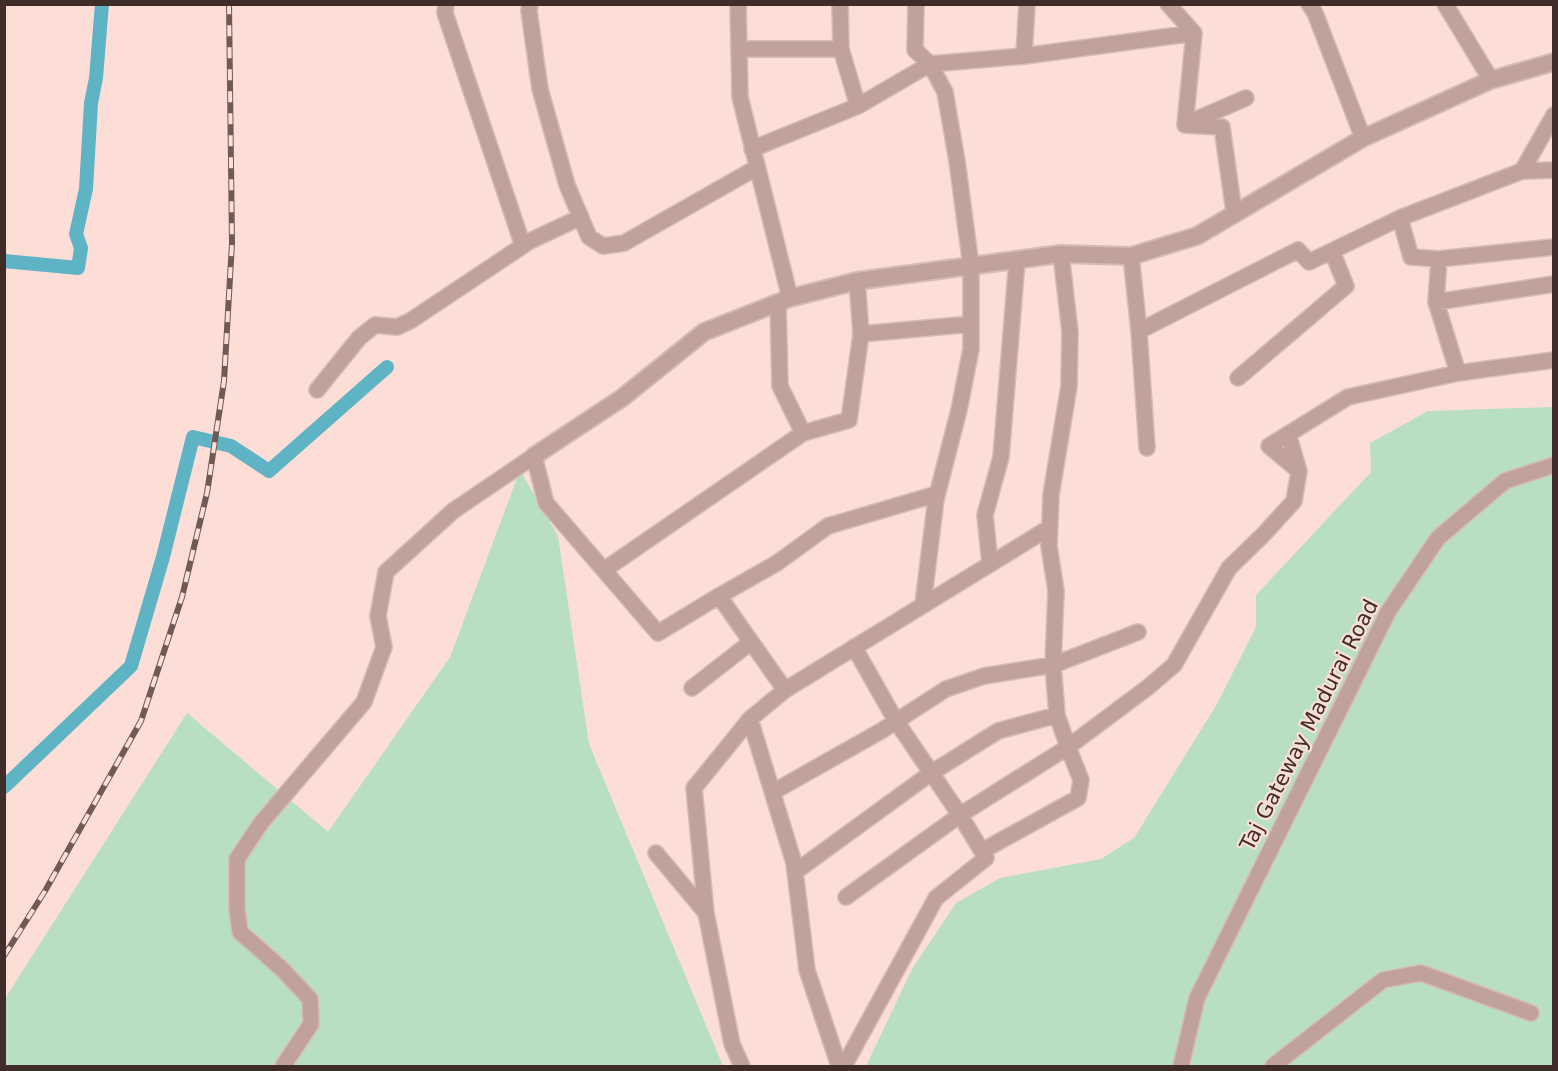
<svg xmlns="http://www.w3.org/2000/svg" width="1558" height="1071" font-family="'DejaVu Sans',sans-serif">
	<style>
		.green { fill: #b9dfc3 }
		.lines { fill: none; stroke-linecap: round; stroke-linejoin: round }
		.canal { stroke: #5eb3c5; stroke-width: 14 }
		.minor-casing { stroke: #d6bbb4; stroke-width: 18 }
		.tertiary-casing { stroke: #d6bbb4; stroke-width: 20 }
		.minor { stroke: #c1a29b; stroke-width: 15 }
		.tertiary { stroke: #c1a29b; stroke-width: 16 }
		.rail-casing { stroke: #705a56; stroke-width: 6 }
		.rail { stroke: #fcded7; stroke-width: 4; stroke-dasharray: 11; stroke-linecap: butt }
		.labels { text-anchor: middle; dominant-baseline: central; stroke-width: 4.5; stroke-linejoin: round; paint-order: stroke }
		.street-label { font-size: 21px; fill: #402d29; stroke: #fcded7 }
	</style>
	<rect width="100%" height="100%" fill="#fcded7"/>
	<path class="green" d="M 1553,407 L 1553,1066 L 866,1066 L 912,969 L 956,903 L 1000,878 L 1101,859 L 1134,838 L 1217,704 L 1256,627 L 1256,595 L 1371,472 L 1370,443 L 1428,411 Z
		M 520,470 L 558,536 L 589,744 L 723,1066 L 5,1066 L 4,1000 L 187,713 L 328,832 L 450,657 Z"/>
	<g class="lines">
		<path class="canal" d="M 4,261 L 78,268 L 81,248 L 76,234 L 86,189 L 91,103 L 96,78 L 102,4
			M 4,787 L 131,666 L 163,557 L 193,437 L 231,446 L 269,471 L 387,367"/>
		<g class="minor-casing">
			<path id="minor" d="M 446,4 L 445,13 L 523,246
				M 530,4 L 529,11 L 540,89 L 567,185 L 589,237 L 603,246 L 624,243 L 756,168
				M 738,4 L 740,97 L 790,298
				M 840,4 L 841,49 L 858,106
				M 916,4 L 915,50 L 930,64 L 945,92 L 957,161 L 971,266 L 971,349 L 959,410 L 936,499 L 923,604
				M 1168,4 L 1194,33
				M 1309,4 L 1315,13 L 1363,138
				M 1445,4 L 1491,80
				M 739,49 L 841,49
				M 1024,56 L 1194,33 L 1185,125 L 1222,127 L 1234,212
				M 1188,123 L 1246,98
				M 752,149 L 858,106 L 930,64 L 1024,56 L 1027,4
				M 1522,171 L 1554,115
				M 1400,218 L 1411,257 L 1439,259 L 1554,247
				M 1131,256 L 1139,331 L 1298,250 L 1309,262 L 1400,218 L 1522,171 L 1554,170
				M 1439,259 L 1436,302 L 1458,373
				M 857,281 L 861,334 L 971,324
				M 1436,302 L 1554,284
				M 778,304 L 780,386 L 803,433 L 849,420 L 861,334
				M 1139,331 L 1147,448
				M 1238,378 L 1346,286 L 1332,251
				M 317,390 L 359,338 L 375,325 L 397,327 L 410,321 L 530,241 L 581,217
				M 1299,471 L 1269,446 L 1348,397 L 1458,373 L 1554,360
				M 990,564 L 985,515 L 1001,457 L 1017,260
				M 604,570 L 803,433
				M 719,596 L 777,563 L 828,526 L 937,494
				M 692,688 L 751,642
				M 785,690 L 1049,528
				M 773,792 L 881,731 L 946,689 L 984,676 L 1053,665 L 1138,632
				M 982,851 L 1078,798 L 1081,780 L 1068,747 L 1147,688 L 1174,665 L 1229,568 L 1263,535 L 1294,501 L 1299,471 L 1288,434
				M 656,853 L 706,913
				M 795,872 L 931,773 L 998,731 L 1057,715
				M 846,897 L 960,815 L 896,721 L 854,647
				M 283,1066 L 311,1024 L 310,999 L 282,969 L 240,932 L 237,909 L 237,859 L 261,823 L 364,702 L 384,647 L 378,616 L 386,572 L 453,511 L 534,456 L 546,503 L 658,633 L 719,596 L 785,690 L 750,719 L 794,863 L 807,970 L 839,1066
				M 742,1066 L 732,1044 L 706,913 L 694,788 L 750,719
				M 844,1066 L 936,898 L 986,858 L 960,815 L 1068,747 L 1057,715 L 1053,665 L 1056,591 L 1049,546 L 1051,495 L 1069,386 L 1070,332 L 1061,254
				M 1181,1066 L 1197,998 L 1388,612 L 1438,538 L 1505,481 L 1554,465
				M 1273,1066 L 1383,980 L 1421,973 L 1531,1013"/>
		</g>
		<g class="tertiary-casing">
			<path id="tertiary" d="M 534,456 L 622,398 L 704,332 L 790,298 L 857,281 L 1045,256 L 1061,254 L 1131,256 L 1197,236 L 1363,138 L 1491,80 L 1554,62"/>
		</g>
		<use href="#minor" class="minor"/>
		<use href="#tertiary" class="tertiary"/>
		<g class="rail-casing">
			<path id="rail" d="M 4,956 L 45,891 L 141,721 L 182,597 L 207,493 L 224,381 L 232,243 L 229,4"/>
		</g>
		<use href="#rail" class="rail"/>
	</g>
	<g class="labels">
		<g class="street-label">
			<text transform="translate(1309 725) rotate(-63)">Taj Gateway Madurai Road</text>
		</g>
	</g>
	<rect width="1558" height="1071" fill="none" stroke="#402d29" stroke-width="12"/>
</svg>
